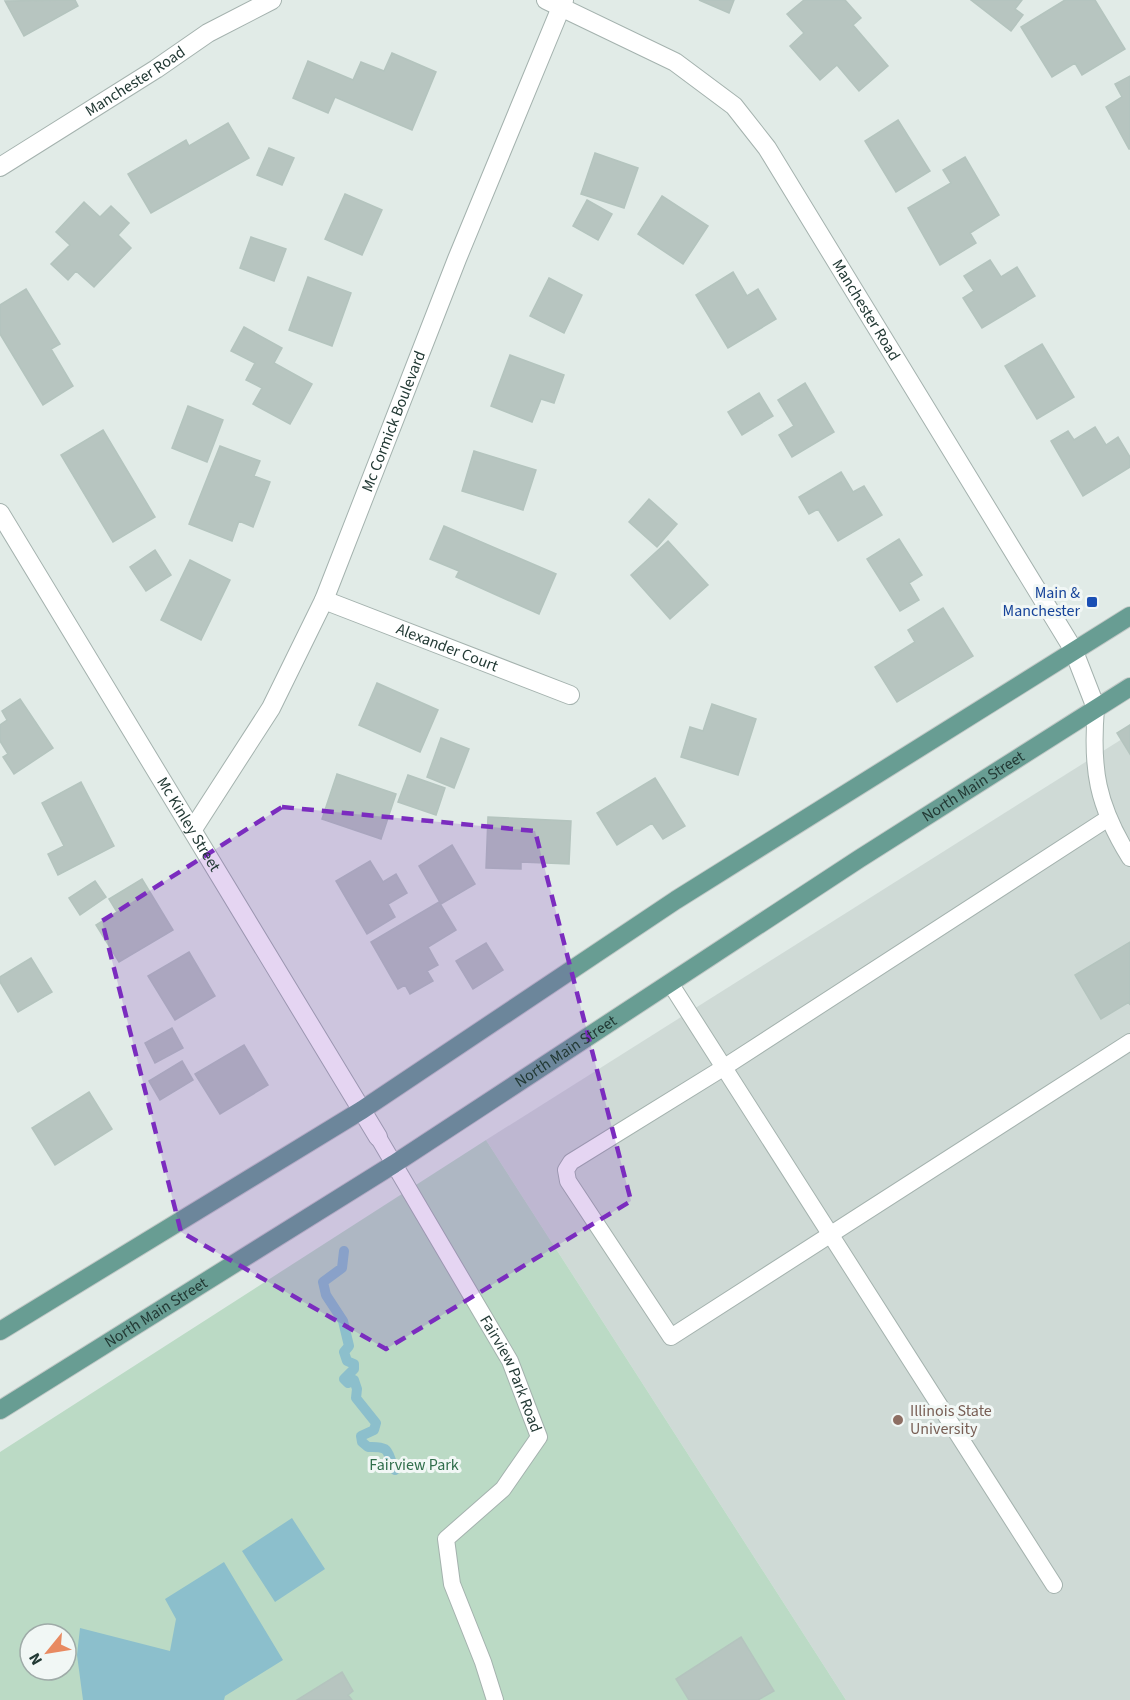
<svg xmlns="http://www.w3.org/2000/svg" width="1130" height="1700" font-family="'Source Sans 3',sans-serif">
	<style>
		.built { fill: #cfdad6 }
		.green { fill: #bbdac5; fill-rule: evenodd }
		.water { fill: #8cbfcc }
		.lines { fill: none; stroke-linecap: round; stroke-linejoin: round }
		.stream { stroke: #8cbfcc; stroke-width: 10 }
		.building { fill: #b7c5c0; stroke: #b4c4be; stroke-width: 1.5 }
		.lane-casing { stroke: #a4b2ae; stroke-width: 18 }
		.street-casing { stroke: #a4b2ae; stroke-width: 20 }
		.primary-casing { stroke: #c1c8c6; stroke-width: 20 }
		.lane { stroke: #fff; stroke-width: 16 }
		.street { stroke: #fff; stroke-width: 18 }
		.primary { stroke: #689d93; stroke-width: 18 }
		.marked { fill: #7b2cbf; fill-opacity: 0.2; stroke: #7b2cbf; stroke-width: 4.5; stroke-dasharray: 12 8; stroke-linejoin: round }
		.transit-dot { fill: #1a4fb4; stroke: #f1f7f5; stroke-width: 2 }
		.education-dot { fill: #8d6e63; stroke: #f1f7f5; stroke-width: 2 }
		.labels { text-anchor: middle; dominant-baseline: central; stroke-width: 6; stroke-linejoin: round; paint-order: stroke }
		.street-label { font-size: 16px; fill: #233a35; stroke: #f1f7f5 }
		.transit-label { font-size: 16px; fill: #164399; stroke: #f1f7f5; text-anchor: end }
		.education-label { font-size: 16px; fill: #785e54; stroke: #f1f7f5; text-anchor: start }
		.park-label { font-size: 16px; fill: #306e4b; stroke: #f1f7f5 }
	</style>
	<rect width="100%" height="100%" fill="#e1ebe7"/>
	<path class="built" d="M 1130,734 L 1130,1700 L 846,1700 L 486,1140 Z"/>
	<path class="green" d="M 486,1140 L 846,1700 L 0,1700 L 0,1452 ZM 30,1634 L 66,1634 L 66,1670 L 30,1670 Z"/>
	<path class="water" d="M 292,1518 L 325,1569 L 275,1602 L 242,1551 Z
		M 224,1562 L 283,1660 L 225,1696 L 224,1700 L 83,1700 L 77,1655 L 80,1628 L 170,1651 L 176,1619 L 165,1599 Z"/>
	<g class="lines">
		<path class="stream" d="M 344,1251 L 342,1268 L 323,1282 L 326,1295 L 343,1321 L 349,1346 L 344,1352 L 347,1361 L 354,1364 L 354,1369 L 344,1379 L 348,1383 L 354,1380 L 357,1389 L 356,1398 L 376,1423 L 374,1430 L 361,1436 L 362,1442 L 368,1447 C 392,1446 386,1452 395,1470"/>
	</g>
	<path class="building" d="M 75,0 L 78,6 L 24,36 L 5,1 Z
		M 699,0 L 734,0 L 729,13 Z
		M 804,0 L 845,0 L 861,18 L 853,25 L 888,66 L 859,91 L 837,65 L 820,80 L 790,46 L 804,33 L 787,14 Z
		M 971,0 L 1022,0 L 1015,9 L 1023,15 L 1011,31 Z
		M 1065,0 L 1095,0 L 1125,49 L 1082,75 L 1075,63 L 1052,77 L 1021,27 Z
		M 392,53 L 436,72 L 412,130 L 335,97 L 328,113 L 293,98 L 308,61 L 353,80 L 361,62 L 384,71 Z
		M 1130,76 L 1130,149 L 1129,149 L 1106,107 L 1122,97 L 1115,84 Z
		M 898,120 L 930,171 L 896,192 L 865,141 Z
		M 228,123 L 249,158 L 151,213 L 128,174 L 186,140 L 189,146 Z
		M 269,148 L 294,158 L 282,185 L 257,175 Z
		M 595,153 L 638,168 L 624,208 L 581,194 Z
		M 965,157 L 999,215 L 970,233 L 976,243 L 940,265 L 908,208 L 951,183 L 943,170 Z
		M 345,194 L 382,210 L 362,255 L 325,239 Z
		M 662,196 L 708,226 L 683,264 L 638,234 Z
		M 587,200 L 612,214 L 598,240 L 573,226 Z
		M 84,202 L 100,217 L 111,206 L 129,223 L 118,235 L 131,248 L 94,287 L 76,271 L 68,280 L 51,264 L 70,245 L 56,232 Z
		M 251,237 L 286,249 L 274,281 L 240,268 Z
		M 990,260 L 1001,277 L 1017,267 L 1035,296 L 982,328 L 963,298 L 974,291 L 964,276 Z
		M 733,272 L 747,296 L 758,289 L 776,319 L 728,348 L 696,295 Z
		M 308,277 L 351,293 L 332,346 L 289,330 Z
		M 549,278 L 582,295 L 564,333 L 530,316 Z
		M 26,289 L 60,344 L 51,349 L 73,386 L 43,405 L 0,334 L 0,305 Z
		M 244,327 L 282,348 L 274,363 L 312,384 L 290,424 L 253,404 L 262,388 L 246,380 L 255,363 L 231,351 Z
		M 1042,344 L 1074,397 L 1037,419 L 1005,366 Z
		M 510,355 L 564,375 L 554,403 L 541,399 L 532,422 L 491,406 Z
		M 805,383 L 834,432 L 792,457 L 779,435 L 794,426 L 778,400 Z
		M 759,393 L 773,416 L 742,435 L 728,412 Z
		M 188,406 L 223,420 L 207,462 L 172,448 Z
		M 1095,427 L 1106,445 L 1118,437 L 1130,457 L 1130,467 L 1083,496 L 1051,441 L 1068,431 L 1074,440 Z
		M 103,430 L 155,517 L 113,542 L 61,455 Z
		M 220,446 L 260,461 L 254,476 L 270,482 L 253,527 L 239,521 L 232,541 L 189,524 Z
		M 474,451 L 536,470 L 523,510 L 462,491 Z
		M 841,472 L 853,492 L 864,486 L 882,515 L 838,541 L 818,509 L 809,514 L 799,497 Z
		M 649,499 L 677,524 L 657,547 L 629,522 Z
		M 444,526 L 556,574 L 539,614 L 456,577 L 459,571 L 430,559 Z
		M 899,539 L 922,575 L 909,583 L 919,600 L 900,611 L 867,559 Z
		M 668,541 L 708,585 L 670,619 L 631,575 Z
		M 155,550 L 171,575 L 146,591 L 130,567 Z
		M 190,560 L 230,580 L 201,640 L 161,620 Z
		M 943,608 L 973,656 L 897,702 L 875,667 L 915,642 L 908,630 Z
		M 377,683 L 438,710 L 420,752 L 359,725 Z
		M 20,699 L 53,748 L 14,774 L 3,757 L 8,754 L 0,741 L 0,725 L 7,720 L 2,711 Z
		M 712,704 L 756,719 L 738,775 L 681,757 L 690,727 L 703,731 Z
		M 1130,725 L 1130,754 L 1117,733 Z
		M 441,738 L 469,749 L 454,788 L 427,777 Z
		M 337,774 L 396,794 L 381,839 L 322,819 Z
		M 408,775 L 445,788 L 436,815 L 398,802 Z
		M 655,778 L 685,826 L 663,839 L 652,823 L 617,845 L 597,813 Z
		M 81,782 L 114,846 L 58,875 L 48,854 L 64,846 L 42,803 Z
		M 488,817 L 571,821 L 569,864 L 521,862 L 521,869 L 486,868 Z
		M 452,845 L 475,884 L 441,904 L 419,866 Z
		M 370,861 L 383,882 L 396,874 L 407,893 L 388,904 L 395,917 L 367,934 L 336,881 Z
		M 142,879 L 173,930 L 119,962 L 96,925 L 117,912 L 109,899 Z
		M 95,881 L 106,897 L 80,915 L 69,898 Z
		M 439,902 L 456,930 L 428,947 L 438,965 L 427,971 L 433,981 L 410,994 L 405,985 L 398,989 L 371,942 Z
		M 1130,942 L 1130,1005 L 1129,1002 L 1101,1019 L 1075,975 Z
		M 486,943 L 503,970 L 473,989 L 456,961 Z
		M 189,952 L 215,996 L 175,1020 L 148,976 Z
		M 31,958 L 52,992 L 18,1012 L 0,982 L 0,977 Z
		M 172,1028 L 183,1048 L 155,1063 L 145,1043 Z
		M 244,1045 L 268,1085 L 220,1114 L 195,1074 Z
		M 182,1061 L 193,1080 L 160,1100 L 149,1081 Z
		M 89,1092 L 112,1129 L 55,1165 L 32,1128 Z
		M 741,1637 L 774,1691 L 758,1700 L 689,1700 L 676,1679 Z
		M 342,1672 L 353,1691 L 348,1695 L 352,1700 L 297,1700 Z"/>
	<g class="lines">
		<g class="lane-casing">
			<g id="lane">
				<path d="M 1096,708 C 1091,769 1097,805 1130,858"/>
				<path d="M 1107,819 L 723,1068 L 571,1162 L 566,1170 L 568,1181 L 671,1337 L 1130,1042"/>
				<path d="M 670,983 L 1054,1585"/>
				<path id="s1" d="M 378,1137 L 510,1361 L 539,1437 L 503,1489 L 446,1539 L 452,1584 L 483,1662 L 495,1700"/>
			</g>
		</g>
		<g class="street-casing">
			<g id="street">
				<path id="s2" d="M 546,0 L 675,62 L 734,106 L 767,148 L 1073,649 L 1096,708"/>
				<path id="s3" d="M 0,167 L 156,69 L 208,33 L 272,0"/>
				<path id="s4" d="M 0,513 L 378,1137"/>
				<path id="s5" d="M 324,600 L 570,695"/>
				<path id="s6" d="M 193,829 L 271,708 L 324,600 L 457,259 L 564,0"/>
			</g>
		</g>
		<g class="primary-casing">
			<g id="primary">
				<path d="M 0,1331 L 362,1110 L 676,900 L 1130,616"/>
				<path id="s7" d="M 0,1410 L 394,1164 L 859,859 L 1130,687"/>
			</g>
		</g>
		<use href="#lane" class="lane"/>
		<use href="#street" class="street"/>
		<use href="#primary" class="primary"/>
	</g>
	<path class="marked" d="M 282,807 L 535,831 L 631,1201 L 386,1349 L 181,1232 L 102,921 Z"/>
	<rect class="transit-dot" x="1086" y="596" width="12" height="12" rx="3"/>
	<circle class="education-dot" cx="898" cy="1420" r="6"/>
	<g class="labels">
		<g class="street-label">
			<text stroke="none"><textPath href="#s3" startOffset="160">Manchester Road</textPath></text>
			<text stroke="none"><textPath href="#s2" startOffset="460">Manchester Road</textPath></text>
			<text stroke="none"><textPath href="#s6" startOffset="456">Mc Cormick Boulevard</textPath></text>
			<text stroke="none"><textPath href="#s5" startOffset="132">Alexander Court</textPath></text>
			<text stroke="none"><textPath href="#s7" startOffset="1156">North Main Street</textPath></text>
			<text stroke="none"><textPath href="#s4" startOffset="364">Mc Kinley Street</textPath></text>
			<text stroke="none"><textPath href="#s7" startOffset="670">North Main Street</textPath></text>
			<text stroke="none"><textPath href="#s7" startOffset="184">North Main Street</textPath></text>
			<text stroke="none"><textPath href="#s1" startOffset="272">Fairview Park Road</textPath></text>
		</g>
		<g class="transit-label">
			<text x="1080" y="593">Main &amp;<tspan x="1080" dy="18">Manchester</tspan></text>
		</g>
		<g class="education-label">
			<text x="910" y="1411">Illinois State<tspan x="910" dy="18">University</tspan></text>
		</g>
		<g class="park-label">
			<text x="414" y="1465">Fairview Park</text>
		</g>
	</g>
	<g transform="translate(48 1652) rotate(240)"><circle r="28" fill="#f1f7f5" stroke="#9faba8" stroke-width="1.5"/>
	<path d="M0-4.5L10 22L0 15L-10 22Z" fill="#e88a61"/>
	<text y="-9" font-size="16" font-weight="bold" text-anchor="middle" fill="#233a35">N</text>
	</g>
</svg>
